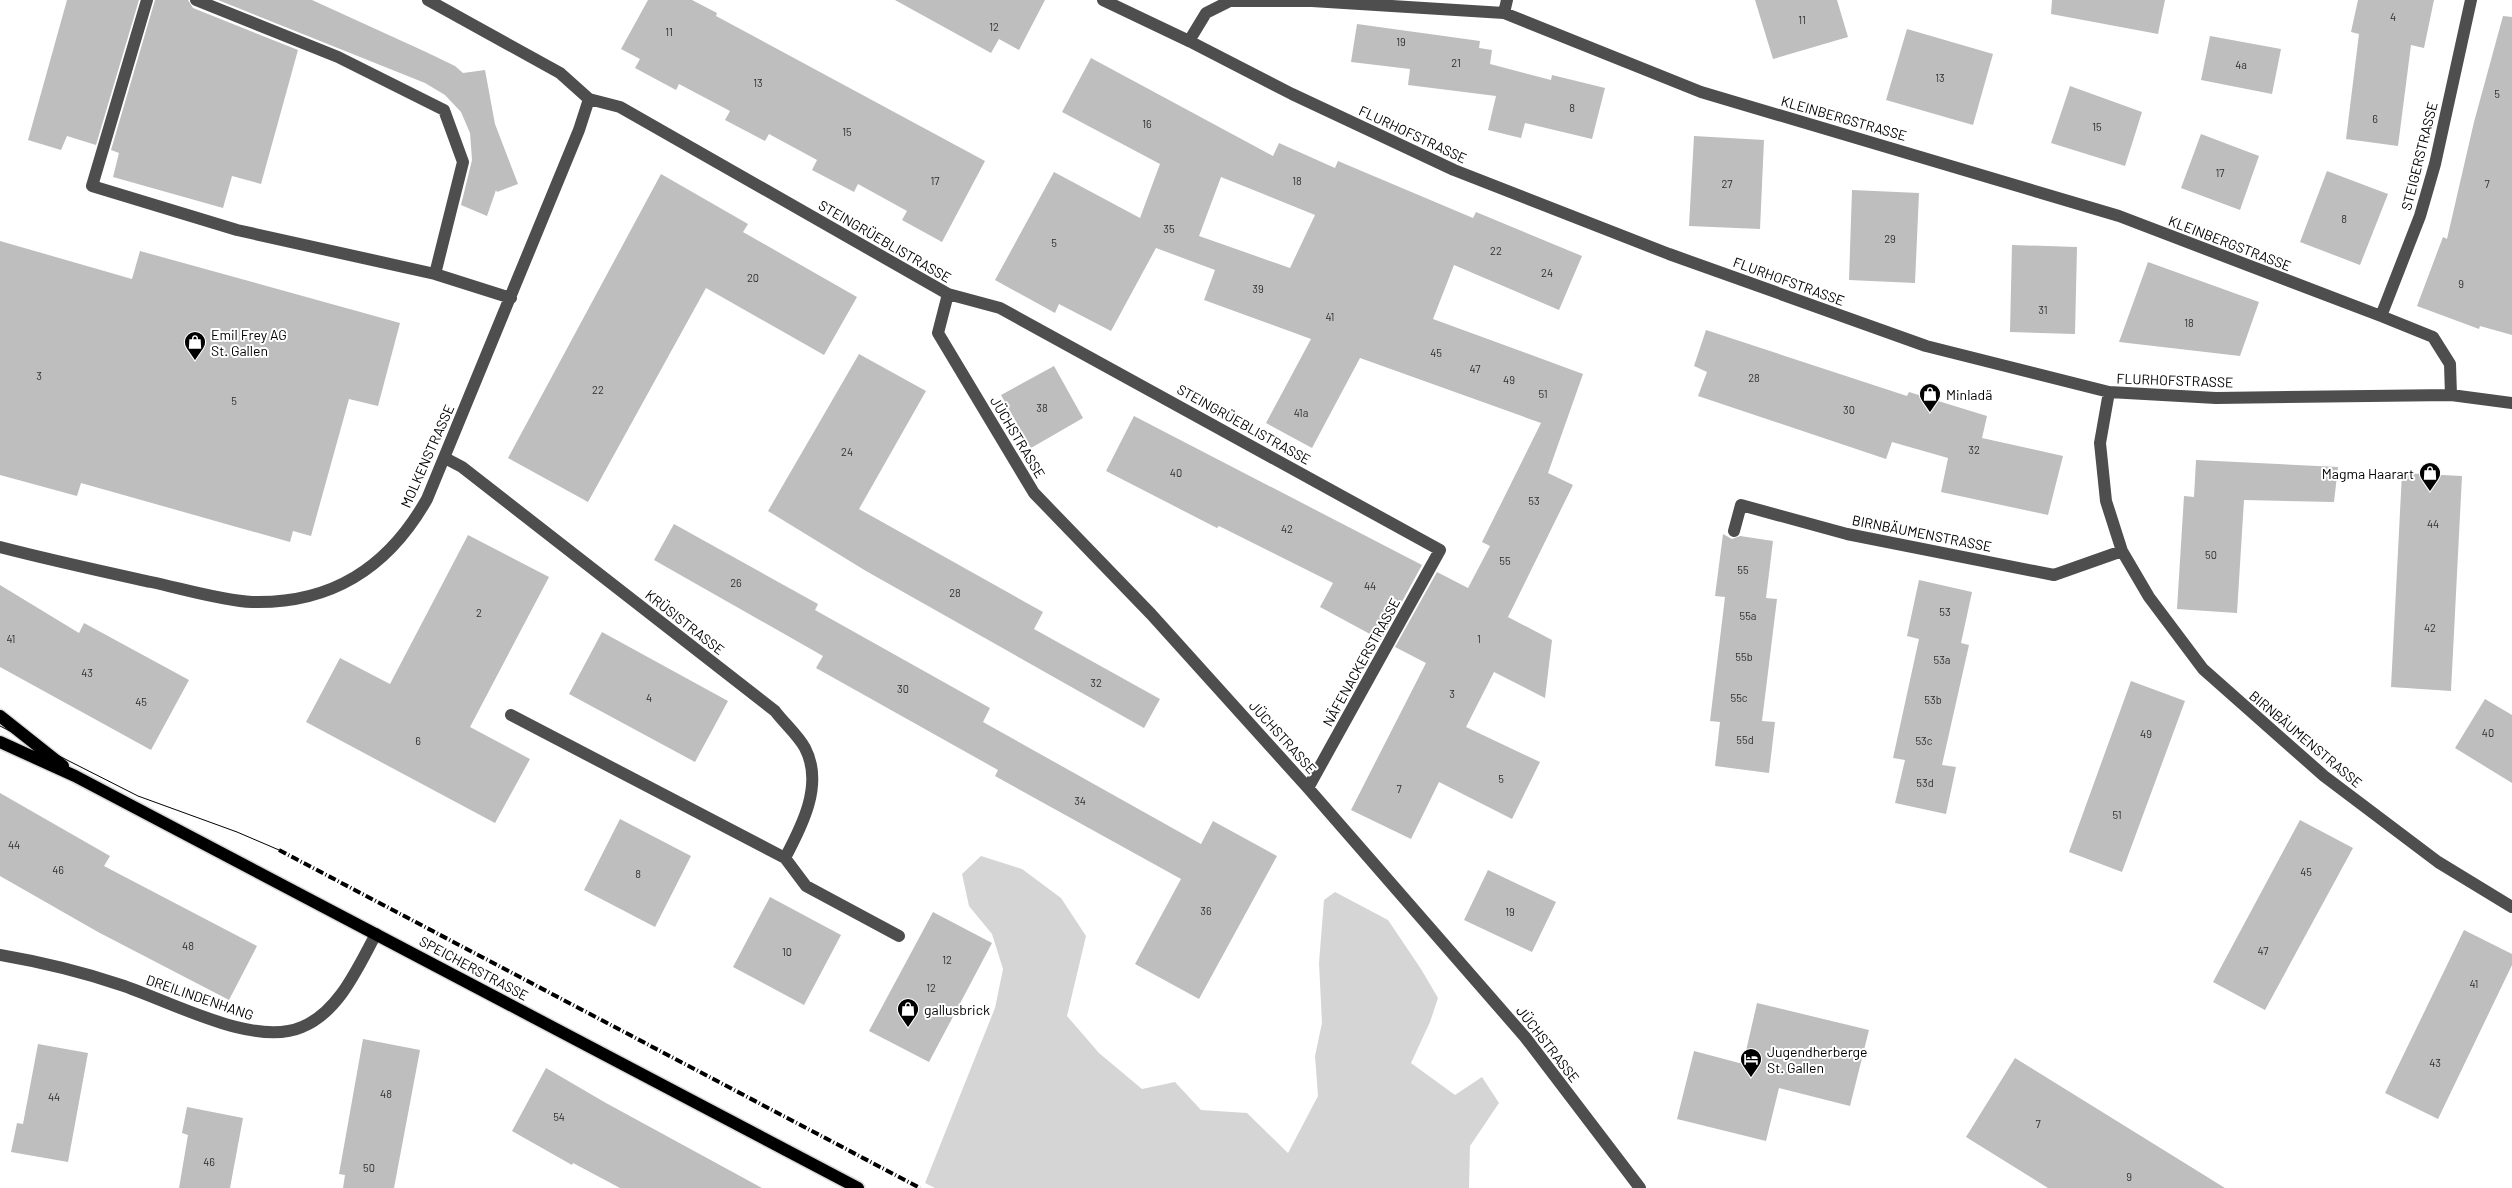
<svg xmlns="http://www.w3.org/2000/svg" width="2512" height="1188" font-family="Barlow,sans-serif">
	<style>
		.green { fill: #d5d5d5 }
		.building { fill: #bebebe; fill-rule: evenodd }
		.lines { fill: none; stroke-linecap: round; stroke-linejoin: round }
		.major-casing { stroke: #dbdbdb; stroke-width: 15 }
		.minor { stroke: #4e4e4e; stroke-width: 12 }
		.major { stroke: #000; stroke-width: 12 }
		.tram { stroke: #000; stroke-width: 1 }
		.rail { stroke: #000; stroke-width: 4; stroke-dasharray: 8 2.5 1 2.5; stroke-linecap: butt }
		.labels { text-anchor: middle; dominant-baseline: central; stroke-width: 4; stroke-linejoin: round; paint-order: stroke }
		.number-label { font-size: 11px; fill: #303030 }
		.street-label { font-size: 14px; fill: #000; stroke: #fff }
		.poi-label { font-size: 14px; fill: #000; stroke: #fff; text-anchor: start }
	</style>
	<rect width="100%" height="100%" fill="#fff"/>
	<path class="green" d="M 981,856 L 1022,869 L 1061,898 L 1086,936 L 1067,1016 L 1099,1053 L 1142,1089 L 1175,1082 L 1201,1110 L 1247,1113 L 1288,1153 L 1318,1096 L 1315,1056 L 1322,1023 L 1319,963 L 1324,900 L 1335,892 L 1388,920 L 1421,969 L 1438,998 L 1430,1022 L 1411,1063 L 1455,1095 L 1482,1077 L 1499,1103 L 1470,1146 L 1469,1188 L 935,1188 L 925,1183 L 995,1008 L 1003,969 L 992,934 L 969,906 L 962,874 Z"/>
	<path class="building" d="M 67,0 L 139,0 L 96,145 L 67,136 L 61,150 L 28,140 Z
		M 155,0 L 188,0 L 193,8 L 298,50 L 261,184 L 232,176 L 223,208 L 113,177 L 119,153 L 111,150 Z
		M 218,0 L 312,0 L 426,52 L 455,66 L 463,73 L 485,70 L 495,124 L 518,184 L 497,192 L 496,190 L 487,216 L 461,205 L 472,160 L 470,133 L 461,112 L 445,95 L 425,83 Z
		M 648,0 L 692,0 L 717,13 L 716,16 L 985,161 L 942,242 L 902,220 L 907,211 L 858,184 L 854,192 L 812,170 L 817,160 L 769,134 L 765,141 L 725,120 L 730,111 L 679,84 L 676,90 L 635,68 L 640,59 L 621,49 Z
		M 895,0 L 1045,0 L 1019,50 L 999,39 L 991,53 Z
		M 1755,0 L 1837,0 L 1848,37 L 1773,59 Z
		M 2052,0 L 2165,0 L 2158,34 L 2051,14 Z
		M 2358,0 L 2434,0 L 2424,48 L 2411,45 L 2398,146 L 2346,139 L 2359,34 L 2351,32 Z
		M 2503,16 L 2512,17 L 2512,335 L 2480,326 L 2479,329 L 2417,306 L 2443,237 L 2447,239 L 2474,122 Z
		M 1357,24 L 1480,41 L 1479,48 L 1492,50 L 1490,64 L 1551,80 L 1552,75 L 1605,88 L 1592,139 L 1525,123 L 1521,138 L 1488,130 L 1496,96 L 1408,85 L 1410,69 L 1351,62 Z
		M 1907,29 L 1993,54 L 1973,125 L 1886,100 Z
		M 2210,36 L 2281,49 L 2272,94 L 2201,80 Z
		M 1091,58 L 1273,156 L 1279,143 L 1335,168 L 1338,161 L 1473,218 L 1476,212 L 1582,256 L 1559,310 L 1454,265 L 1433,319 L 1583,374 L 1548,473 L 1573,485 L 1508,617 L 1552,640 L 1545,698 L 1494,672 L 1466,727 L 1540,762 L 1512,819 L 1439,782 L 1411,839 L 1351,810 L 1426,663 L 1395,647 L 1437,572 L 1468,588 L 1490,546 L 1482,542 L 1541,423 L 1360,358 L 1312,448 L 1266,423 L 1311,339 L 1204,300 L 1215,270 L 1156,248 L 1111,331 L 1059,304 L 1055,313 L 995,280 L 1054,172 L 1140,218 L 1160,164 L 1062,112 ZM 1221,177 L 1315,215 L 1290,268 L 1199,236 Z
		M 2070,86 L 2142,112 L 2125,166 L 2051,143 Z
		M 2201,134 L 2259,156 L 2240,210 L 2181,188 Z
		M 1694,136 L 1764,140 L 1760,229 L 1689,226 Z
		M 2327,171 L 2388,194 L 2360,265 L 2300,242 Z
		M 661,174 L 748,224 L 743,232 L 857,297 L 824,355 L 706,288 L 588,502 L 508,458 Z
		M 1852,190 L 1919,193 L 1915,283 L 1849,280 Z
		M 0,241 L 132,279 L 140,251 L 400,323 L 378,406 L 349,399 L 311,536 L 293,531 L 290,542 L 81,483 L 77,496 L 0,475 Z
		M 2012,245 L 2077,247 L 2075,334 L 2010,332 Z
		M 2148,262 L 2259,302 L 2240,356 L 2119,342 Z
		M 1706,330 L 1907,396 L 1909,392 L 1987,416 L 1982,438 L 2063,456 L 2048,515 L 1941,492 L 1948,458 L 1892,442 L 1886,459 L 1698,396 L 1707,372 L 1694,366 Z
		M 859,354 L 926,391 L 859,509 L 1043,612 L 1034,629 L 1160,699 L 1144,728 L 866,571 L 768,511 Z
		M 1054,366 L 1083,418 L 1031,448 L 1001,395 Z
		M 1134,416 L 1422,565 L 1381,640 L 1320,607 L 1333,583 L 1219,526 L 1217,528 L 1106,471 Z
		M 2196,460 L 2338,467 L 2334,502 L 2244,500 L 2237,613 L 2177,609 L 2184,496 L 2194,497 Z
		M 2402,473 L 2462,476 L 2451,691 L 2391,687 Z
		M 674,524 L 818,604 L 815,610 L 990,708 L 983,722 L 1201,844 L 1213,821 L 1277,856 L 1199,999 L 1135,964 L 1181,879 L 995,776 L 998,770 L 816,668 L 823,656 L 654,560 Z
		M 1723,534 L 1732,539 L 1740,536 L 1773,541 L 1766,598 L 1777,599 L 1762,721 L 1775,722 L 1769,773 L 1715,766 L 1720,722 L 1710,721 L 1725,597 L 1715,596 Z
		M 468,535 L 549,577 L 470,727 L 530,759 L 495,823 L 306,722 L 340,658 L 390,684 Z
		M 1919,580 L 1972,592 L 1961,643 L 1969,645 L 1942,765 L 1956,767 L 1946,814 L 1895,803 L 1905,760 L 1893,758 L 1919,639 L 1907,636 Z
		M 0,585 L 79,633 L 84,623 L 189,680 L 151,750 L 0,667 Z
		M 602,632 L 728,701 L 695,762 L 569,694 Z
		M 2131,681 L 2185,701 L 2122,872 L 2069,852 Z
		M 2485,699 L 2512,715 L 2512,783 L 2455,748 Z
		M 0,793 L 110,856 L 104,866 L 257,946 L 229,1000 L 98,932 L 0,876 Z
		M 620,819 L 691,856 L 655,927 L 584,890 Z
		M 2300,820 L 2353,848 L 2265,1010 L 2213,982 Z
		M 1488,870 L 1556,902 L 1532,952 L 1464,920 Z
		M 770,897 L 841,935 L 804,1005 L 733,967 Z
		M 933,912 L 992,943 L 929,1062 L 869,1031 Z
		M 2464,930 L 2512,954 L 2512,965 L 2438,1119 L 2385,1093 Z
		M 1757,1003 L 1869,1030 L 1850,1106 L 1779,1088 L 1766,1141 L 1677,1119 L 1694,1051 L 1743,1064 Z
		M 363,1039 L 420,1050 L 394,1188 L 343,1188 L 345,1175 L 339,1174 Z
		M 38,1044 L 88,1053 L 68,1162 L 11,1152 L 17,1123 L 23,1124 Z
		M 2015,1058 L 2225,1188 L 2048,1188 L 1966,1137 Z
		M 546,1068 L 606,1103 L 762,1188 L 620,1188 L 573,1163 L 572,1165 L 512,1131 Z
		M 187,1107 L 243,1118 L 230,1188 L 179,1188 L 188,1135 L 182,1133 Z"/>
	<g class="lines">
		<g class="major-casing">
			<path id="major" d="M 0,716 L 63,766
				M 0,742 L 75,776 L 858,1188"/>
		</g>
		<path class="minor" d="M 147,0 L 92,186 L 237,230 L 435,274 L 511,298
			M 196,0 L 338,57 L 444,110 L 463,162 L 435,274
			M 428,0 L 560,73 L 589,99 L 620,107 L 948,294 L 1000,308 L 1440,550 L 1308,788
			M 1103,0 L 1189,41 L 1292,94 L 1454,170 L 1669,254 L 1926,346 L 2109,392 L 2216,398 L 2451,395 L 2512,403
			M 1504,13 L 1507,0
			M 1189,41 L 1206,13 L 1230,1 L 1312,1 L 1504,13 L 1701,92 L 2119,216 L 2381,316 L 2433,337 L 2450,364 L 2451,395
			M 948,294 L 938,333 L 1034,493 L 1151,614 L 1308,788 L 1525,1037 L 1640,1188
			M 2381,316 L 2420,216 L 2435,164 L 2471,0
			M 2109,392 L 2100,443 L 2106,501 L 2122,551 L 2149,597 L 2203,669 L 2324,776 L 2438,862 L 2512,907
			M 445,458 L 462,467 L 775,711 C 784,723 798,735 805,748 C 824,784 802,826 785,858
			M 1734,531 L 1741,505 L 1847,534 L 2054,575 L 2122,551
			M 0,547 C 50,560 101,571 151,582 C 180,588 223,601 252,602 C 332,604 388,568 427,499 L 579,130 L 589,99
			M 511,715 L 785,858 L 806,886 L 899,936
			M 0,955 C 41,962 82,972 121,985 C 170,1001 254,1048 302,1027 C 339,1012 358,967 376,934"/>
		<use href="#major" class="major"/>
		<path class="tram" d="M 0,726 L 138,796 L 237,832 L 279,850"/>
		<path class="rail" d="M 279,850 L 920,1188"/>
	</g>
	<defs>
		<g id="shop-pin" transform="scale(1.125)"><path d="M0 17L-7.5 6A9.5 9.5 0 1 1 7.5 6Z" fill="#000" stroke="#fff"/><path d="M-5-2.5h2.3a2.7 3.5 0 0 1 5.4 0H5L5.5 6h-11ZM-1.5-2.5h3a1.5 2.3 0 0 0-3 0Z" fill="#fff"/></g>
		<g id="hotel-pin" transform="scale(1.125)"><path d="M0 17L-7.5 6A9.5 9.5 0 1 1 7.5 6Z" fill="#000" stroke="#fff"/><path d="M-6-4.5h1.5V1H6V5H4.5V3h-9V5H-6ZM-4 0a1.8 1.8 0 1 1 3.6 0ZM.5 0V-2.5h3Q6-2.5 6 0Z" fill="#fff"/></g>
	</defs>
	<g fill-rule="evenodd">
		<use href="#shop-pin" x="195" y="342"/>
		<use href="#shop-pin" x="1930" y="394"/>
		<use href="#shop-pin" x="2430" y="473"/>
		<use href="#shop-pin" x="908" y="1009"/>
		<use href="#hotel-pin" x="1751" y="1059"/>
	</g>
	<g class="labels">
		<g class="number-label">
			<text x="2393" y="16">4</text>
			<text x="1802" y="19">11</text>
			<text x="994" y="26">12</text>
			<text x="669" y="31">11</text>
			<text x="1401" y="41">19</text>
			<text x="1456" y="62">21</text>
			<text x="2241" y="64">4a</text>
			<text x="1940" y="77">13</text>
			<text x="758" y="82">13</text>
			<text x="2497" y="93">5</text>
			<text x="1572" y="107">8</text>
			<text x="2375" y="118">6</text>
			<text x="1147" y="123">16</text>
			<text x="2097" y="126">15</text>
			<text x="847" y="131">15</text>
			<text x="2220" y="172">17</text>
			<text x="935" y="180">17</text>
			<text x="1297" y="180">18</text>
			<text x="1727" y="183">27</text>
			<text x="2487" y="183">7</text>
			<text x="2344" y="218">8</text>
			<text x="1169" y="228">35</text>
			<text x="1890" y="238">29</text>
			<text x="1054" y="242">5</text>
			<text x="1496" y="250">22</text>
			<text x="1547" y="272">24</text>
			<text x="753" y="277">20</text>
			<text x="2461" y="283">9</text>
			<text x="1258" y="288">39</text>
			<text x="2043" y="309">31</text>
			<text x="1330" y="316">41</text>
			<text x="2189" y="322">18</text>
			<text x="1436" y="352">45</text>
			<text x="1475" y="368">47</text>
			<text x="39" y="375">3</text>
			<text x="1754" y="377">28</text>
			<text x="1509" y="379">49</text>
			<text x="598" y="389">22</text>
			<text x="1543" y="393">51</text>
			<text x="234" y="400">5</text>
			<text x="1042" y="407">38</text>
			<text x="1849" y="409">30</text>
			<text x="1301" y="412">41a</text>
			<text x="1974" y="449">32</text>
			<text x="847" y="451">24</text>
			<text x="1176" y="472">40</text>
			<text x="1534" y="500">53</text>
			<text x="2433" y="523">44</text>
			<text x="1287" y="528">42</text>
			<text x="2211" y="554">50</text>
			<text x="1505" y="560">55</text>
			<text x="1743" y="569">55</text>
			<text x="736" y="582">26</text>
			<text x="1370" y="585">44</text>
			<text x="955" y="592">28</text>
			<text x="1945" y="611">53</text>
			<text x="479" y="612">2</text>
			<text x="1748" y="615">55a</text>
			<text x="2430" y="627">42</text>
			<text x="11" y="638">41</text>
			<text x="1479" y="638">1</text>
			<text x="1744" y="656">55b</text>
			<text x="1942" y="659">53a</text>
			<text x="87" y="672">43</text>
			<text x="1096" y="682">32</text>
			<text x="903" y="688">30</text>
			<text x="1452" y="693">3</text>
			<text x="649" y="697">4</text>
			<text x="1739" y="697">55c</text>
			<text x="1933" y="699">53b</text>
			<text x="141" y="701">45</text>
			<text x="2488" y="732">40</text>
			<text x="2146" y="733">49</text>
			<text x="1745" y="739">55d</text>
			<text x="418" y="740">6</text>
			<text x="1924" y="740">53c</text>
			<text x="1501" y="778">5</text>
			<text x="1925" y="782">53d</text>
			<text x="1399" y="788">7</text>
			<text x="1080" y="800">34</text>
			<text x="2117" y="814">51</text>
			<text x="14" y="844">44</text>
			<text x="58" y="869">46</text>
			<text x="2306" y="871">45</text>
			<text x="638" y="873">8</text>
			<text x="1206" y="910">36</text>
			<text x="1510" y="911">19</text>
			<text x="188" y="945">48</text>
			<text x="2263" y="950">47</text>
			<text x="787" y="951">10</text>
			<text x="947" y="959">12</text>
			<text x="2474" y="983">41</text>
			<text x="931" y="987">12</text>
			<text x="2435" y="1062">43</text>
			<text x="386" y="1093">48</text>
			<text x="54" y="1096">44</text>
			<text x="559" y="1116">54</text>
			<text x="2038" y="1123">7</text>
			<text x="209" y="1161">46</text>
			<text x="369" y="1167">50</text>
			<text x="2129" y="1176">9</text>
		</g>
		<g class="street-label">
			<text transform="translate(1844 118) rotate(16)">KLEINBERGSTRASSE</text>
			<text transform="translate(1413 134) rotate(25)">FLURHOFSTRASSE</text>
			<text transform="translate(2419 156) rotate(-76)">STEIGERSTRASSE</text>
			<text transform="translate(885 241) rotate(30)">STEINGRÜEBLISTRASSE</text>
			<text transform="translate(2230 243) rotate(21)">KLEINBERGSTRASSE</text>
			<text transform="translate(1789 281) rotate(20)">FLURHOFSTRASSE</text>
			<text transform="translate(2175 380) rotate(2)">FLURHOFSTRASSE</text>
			<text transform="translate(1244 424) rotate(29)">STEINGRÜEBLISTRASSE</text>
			<text transform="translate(1018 437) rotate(59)">JÜCHSTRASSE</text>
			<text transform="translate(427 456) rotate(-66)">MOLKENSTRASSE</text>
			<text transform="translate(1922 533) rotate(11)">BIRNBÄUMENSTRASSE</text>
			<text transform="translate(685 622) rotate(38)">KRÜSISTRASSE</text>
			<text transform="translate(1361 662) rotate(-61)">NÄFENACKERSTRASSE</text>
			<text transform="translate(1283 737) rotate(48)">JÜCHSTRASSE</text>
			<text transform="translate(2306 739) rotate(40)">BIRNBÄUMENSTRASSE</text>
			<text transform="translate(474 968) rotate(28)">SPEICHERSTRASSE</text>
			<text transform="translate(200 997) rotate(19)">DREILINDENHANG</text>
			<text transform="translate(1548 1044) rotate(52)">JÜCHSTRASSE</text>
		</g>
		<g class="poi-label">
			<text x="211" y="334">Emil Frey AG<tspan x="211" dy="16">St. Gallen</tspan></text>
			<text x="1946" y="394">Minladä</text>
			<text x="2414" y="473" text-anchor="end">Magma Haarart</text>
			<text x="924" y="1009">gallusbrick</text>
			<text x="1767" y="1051">Jugendherberge<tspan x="1767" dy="16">St. Gallen</tspan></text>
		</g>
	</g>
</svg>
